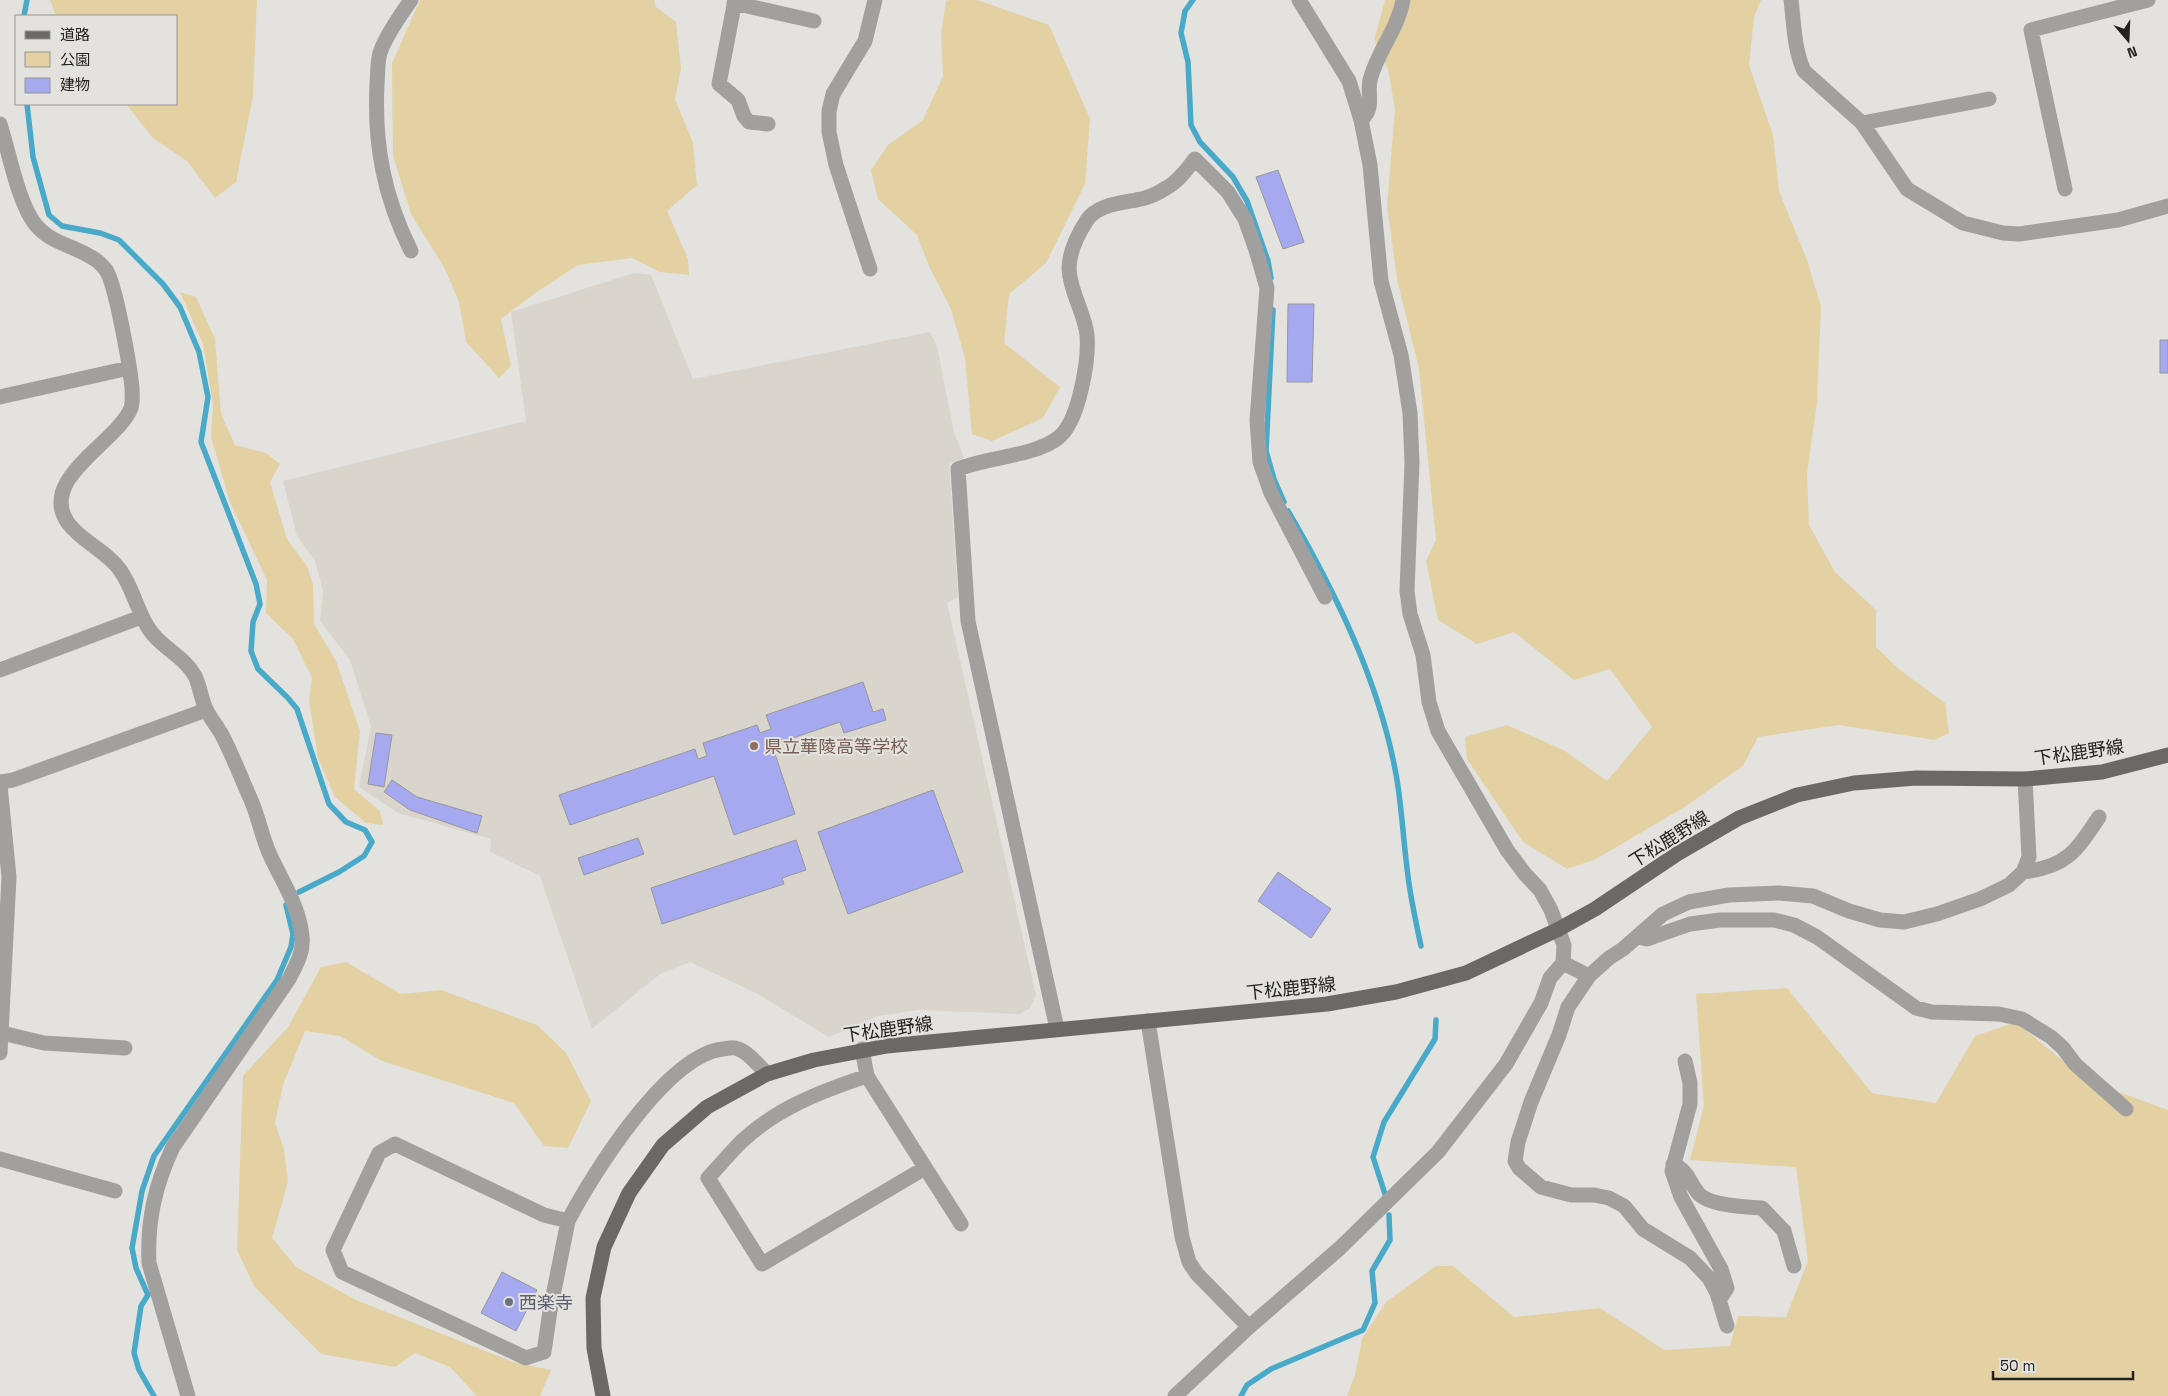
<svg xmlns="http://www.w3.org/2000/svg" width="2168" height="1396" font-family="'Space Grotesk','Noto Sans JP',sans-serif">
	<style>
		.built { fill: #d9d5cc }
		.green { fill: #e3d1a3 }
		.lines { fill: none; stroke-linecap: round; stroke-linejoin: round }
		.stream { stroke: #48a9c9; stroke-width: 5.5 }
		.building { fill: #a6a9f0; stroke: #96979a }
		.minor { stroke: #a1a09e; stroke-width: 15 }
		.tertiary { stroke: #a1a09e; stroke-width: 15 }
		.primary { stroke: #6b6967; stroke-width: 15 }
		.education-dot { fill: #8d6e63; stroke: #e3e2de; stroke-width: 2 }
		.worship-dot { fill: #6b7280; stroke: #e3e2de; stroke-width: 2 }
		.labels { text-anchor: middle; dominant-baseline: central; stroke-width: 4; stroke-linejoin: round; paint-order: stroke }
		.education-label { font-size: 18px; fill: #785e54; stroke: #e3e2de; text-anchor: start }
		.street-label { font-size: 18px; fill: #232221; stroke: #e3e2de }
		.worship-label { font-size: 18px; fill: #5b616d; stroke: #e3e2de; text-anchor: start }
	</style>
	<rect width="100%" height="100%" fill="#e3e2de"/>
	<path class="built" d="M 634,273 L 651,275 L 693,379 L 930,332 L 937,346 L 954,432 L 964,458 L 949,464 L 958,597 L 947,603 L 1036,995 L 1030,1008 L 1020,1014 L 919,1010 L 878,1016 L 829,1037 L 756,993 L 690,962 L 660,974 L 592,1029 L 540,876 L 490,852 L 491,839 L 398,813 L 359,787 L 371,726 L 350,660 L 320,621 L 323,591 L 315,561 L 297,536 L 283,481 L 526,421 L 511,312 Z"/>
	<path class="green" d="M 50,0 L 257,0 L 253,96 L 236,182 L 215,198 L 187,161 L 153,138 L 126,104 L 176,104 L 176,16 L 56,16 Z
		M 420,0 L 654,0 L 656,7 L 676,22 L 681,69 L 675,99 L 693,143 L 697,185 L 667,211 L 688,259 L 689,275 L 660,272 L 632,258 L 578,265 L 538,291 L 501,319 L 511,366 L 499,378 L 466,342 L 459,302 L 444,267 L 411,214 L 393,156 L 392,63 Z
		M 950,0 L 977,0 L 1049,25 L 1090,119 L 1085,184 L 1046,263 L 1009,294 L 1004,343 L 1060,387 L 1043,418 L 992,441 L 972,434 L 965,358 L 951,309 L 929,266 L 917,235 L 878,199 L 871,170 L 888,145 L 923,120 L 943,76 L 941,33 L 946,1 Z
		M 1385,0 L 1761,0 L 1754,17 L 1749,65 L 1773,135 L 1779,191 L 1807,260 L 1821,306 L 1817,403 L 1807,474 L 1809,525 L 1835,572 L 1876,610 L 1876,647 L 1900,670 L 1945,703 L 1949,733 L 1934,740 L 1839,725 L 1758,737 L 1743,766 L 1683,808 L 1596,859 L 1567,869 L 1523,842 L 1467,759 L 1465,737 L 1507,725 L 1565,751 L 1607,781 L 1652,727 L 1610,669 L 1574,680 L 1514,632 L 1477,644 L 1438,620 L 1426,561 L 1436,540 L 1419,369 L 1397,279 L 1387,206 L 1395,109 L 1388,69 L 1374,40 Z
		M 180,292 L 196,297 L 215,339 L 221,414 L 235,445 L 266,453 L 280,464 L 270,482 L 287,539 L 307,566 L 313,584 L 314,624 L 336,661 L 360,731 L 354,789 L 380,811 L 383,825 L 366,823 L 335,797 L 318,758 L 309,700 L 312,678 L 293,639 L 266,613 L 267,580 L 230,502 L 211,437 L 213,404 L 203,344 Z
		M 346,962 L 401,994 L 441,990 L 537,1025 L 566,1053 L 591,1101 L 568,1148 L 544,1146 L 514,1103 L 382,1061 L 340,1036 L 305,1031 L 283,1085 L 275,1123 L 284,1149 L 288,1182 L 272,1238 L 296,1267 L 356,1300 L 513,1362 L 551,1370 L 540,1396 L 477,1396 L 450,1367 L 415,1353 L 395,1367 L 321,1354 L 254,1286 L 237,1250 L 243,1076 L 288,1027 L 321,967 Z
		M 1787,988 L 1872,1093 L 1936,1103 L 1975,1036 L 2016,1022 L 2086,1080 L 2168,1110 L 2168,1396 L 1347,1396 L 1355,1375 L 1362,1339 L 1386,1302 L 1436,1266 L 1453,1266 L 1514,1317 L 1600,1308 L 1664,1350 L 1730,1346 L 1738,1316 L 1786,1317 L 1808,1261 L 1796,1167 L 1690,1160 L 1704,1106 L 1696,994 Z"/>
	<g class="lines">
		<path class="stream" d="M 1193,0 L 1185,11 L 1181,33 L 1188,62 L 1191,125 L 1200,142 L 1233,177 L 1247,201 L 1268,261 L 1271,278
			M 24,16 L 27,0
			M 27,104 L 33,157 L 49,215 L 62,226 L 100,233 L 119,240 L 163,284 L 180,307 L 199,352 L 208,397 L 201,442 L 256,584 L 260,604 L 253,622 L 251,651 L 258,669 L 288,698 L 297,709 L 329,804 L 346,822 L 365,830 L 372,842 L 364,856 L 339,872 L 299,892
			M 1273,310 L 1266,451 L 1274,479 L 1284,502
			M 1288,511 C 1336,593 1381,685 1397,780 C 1403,817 1404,854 1410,890 C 1413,909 1417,927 1421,946
			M 1385,1194 L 1373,1157 L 1384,1122 L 1435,1039 L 1436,1020
			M 154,1396 L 139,1370 L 134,1353 L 141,1306 L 148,1295 L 136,1268 L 132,1248 L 142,1191 L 154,1156 L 277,980 L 291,947 L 293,934 L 286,905
			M 1241,1396 L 1247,1385 L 1271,1369 L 1363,1330 L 1375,1303 L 1372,1271 L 1390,1240 L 1389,1215"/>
	</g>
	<path class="building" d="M 1278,170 L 1304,242 L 1283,249 L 1256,177 Z
		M 1288,304 L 1314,304 L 1312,382 L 1287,382 Z
		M 2160,340 L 2168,340 L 2168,373 L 2160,373 Z
		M 863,682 L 873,712 L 883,709 L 886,720 L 844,733 L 840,722 L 772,745 L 795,814 L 734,835 L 714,776 L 570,825 L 559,795 L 695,749 L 698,759 L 707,756 L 703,743 L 757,725 L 760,733 L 771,729 L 766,715 Z
		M 376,733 L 392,735 L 384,787 L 368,784 Z
		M 392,780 L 417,797 L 482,816 L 477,833 L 410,810 L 384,792 Z
		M 933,790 L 963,872 L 848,914 L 818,832 Z
		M 638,838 L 644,854 L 584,875 L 578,858 Z
		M 796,840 L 806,870 L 782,878 L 784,884 L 662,924 L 651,888 Z
		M 1278,872 L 1331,909 L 1311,938 L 1258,901 Z
		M 502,1272 L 537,1290 L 516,1331 L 481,1313 Z"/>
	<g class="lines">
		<path class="minor" d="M 411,0 C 400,16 388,32 381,50 C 377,59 378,73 377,84 C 374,145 384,197 411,251
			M 735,0 L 719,84 L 738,100 L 744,116 L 749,122 L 768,124
			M 1791,0 C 1794,24 1794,49 1804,71 L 1862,123 L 1907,189 L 1963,223 L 2003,233 L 2019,234 L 2118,220 L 2168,206
			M 734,3 L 814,21
			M 1361,120 C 1375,108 1367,96 1370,80 C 1377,52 1398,29 1403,0
			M 1862,123 L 1989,99
			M 0,124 C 9,152 18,202 35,224 C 50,243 72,245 91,257 C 96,259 103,266 106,270 C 116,285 130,367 132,388 C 132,394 133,403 131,408 C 117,443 37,479 68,523 C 82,542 107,551 120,570 C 133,588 137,611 149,629 C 160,647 184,656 195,676 C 200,686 201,699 206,709 C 210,718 217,726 222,735 C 233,756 241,778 251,800 C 259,818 262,839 271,857 C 283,883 299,906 302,936 C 304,952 296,965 289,979 L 173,1147 C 155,1185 147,1221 149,1263 L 188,1396
			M 2065,189 L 2031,30 L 2148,0
			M 870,269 L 836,165 L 829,132 L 829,111 L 833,94 L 865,41 L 875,0
			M 0,397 L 129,368
			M 0,670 L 141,617
			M 0,782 L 13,780 L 206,710
			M 2023,872 C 2067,867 2076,851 2099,817
			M 1638,937 L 1647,939 L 1690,924 L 1720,920 L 1774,920 L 1794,925 L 1817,937 L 1916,1008 L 1932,1012 L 1999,1014 L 2022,1019 L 2051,1037 L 2063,1048 L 2075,1064 L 2126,1109
			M 1563,963 L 1589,976
			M 1148,1021 L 1182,1237 L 1189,1262 L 1197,1274 L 1249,1327
			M 1057,1029 L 968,621 L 958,469 C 987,457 1035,456 1058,438 C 1079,422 1089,360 1087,335 C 1085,314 1070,292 1069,269 C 1069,253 1078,234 1087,220 C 1098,203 1127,203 1145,198 C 1152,196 1160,192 1166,188 C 1178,182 1187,169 1195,159 L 1228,192 L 1245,219 L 1256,250 L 1267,288 L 1257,420 L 1260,462 L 1271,493 L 1325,597
			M 2,1033 L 44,1043 L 125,1048
			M 862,1049 L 867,1076 L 961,1224
			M 1685,1061 L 1690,1083 L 1690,1104 L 1672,1171 L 1681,1197 L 1721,1269 L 1727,1288 L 1719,1300
			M 867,1076 C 822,1091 777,1108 742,1141 C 730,1153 719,1166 708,1178 L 762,1264 L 925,1168
			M 395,1144 L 544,1215 L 568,1221 L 550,1311 L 544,1352 L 526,1358 L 342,1272 L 333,1250 L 379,1153 Z
			M 0,1159 L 115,1191
			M 1673,1164 C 1690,1173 1687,1179 1698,1193 C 1709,1206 1746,1207 1762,1208 L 1784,1231 L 1794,1266
			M 568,1221 C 593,1173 667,1055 723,1049 C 726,1049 731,1047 735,1048 C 748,1051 758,1065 767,1074
			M 1727,1326 L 1717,1293 L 1709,1278 L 1690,1258 L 1643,1229 L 1624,1206 L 1609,1198 L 1594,1195 L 1571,1195 L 1541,1187 L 1519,1168 L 1515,1161 L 1518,1142 L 1531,1102 L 1559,1035 L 1568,1007 L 1589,976 L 1609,958 L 1623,949 L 1663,914 L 1689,902 L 1729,895 L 1779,893 L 1813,896 L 1849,911 L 1880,920 L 1904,922 L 1937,914 L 1980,899 L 2009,885 L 2023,872 L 2029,857 L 2025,779
			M 1175,1396 L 1249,1327 L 1340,1248 L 1438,1152 L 1506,1064 L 1541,1003 L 1550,978 L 1563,963 L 1564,945 L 1551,910 L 1540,890 L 1525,874 L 1507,850 L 1438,731 L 1429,702 L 1423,655 L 1410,614 L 1407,591 L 1412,463 L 1410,413 L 1401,355 L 1381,281 L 1370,165 L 1361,120 L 1349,81 L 1299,0"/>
		<path class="tertiary" d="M 0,785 L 9,877 L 0,1053"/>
		<path class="primary" d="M 603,1396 L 594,1348 L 593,1298 L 604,1247 L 629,1193 L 663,1145 L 707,1107 L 767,1074 L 814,1060 L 887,1046 L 1327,1004 L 1396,992 L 1466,973 L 1559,929 L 1595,909 L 1677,854 L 1739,818 L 1797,795 L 1854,783 L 1916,778 L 2025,779 L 2102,772 L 2168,755"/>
	</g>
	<circle class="education-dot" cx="754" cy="746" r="5"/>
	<circle class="worship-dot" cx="509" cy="1302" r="5"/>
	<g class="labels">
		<g class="education-label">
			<text x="764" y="746">県立華陵高等学校</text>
		</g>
		<g class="street-label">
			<text transform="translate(2079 752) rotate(-8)">下松鹿野線</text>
			<text transform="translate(1669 839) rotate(-32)">下松鹿野線</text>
			<text transform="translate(1291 988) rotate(-6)">下松鹿野線</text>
			<text transform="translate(888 1029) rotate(-8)">下松鹿野線</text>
		</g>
		<g class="worship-label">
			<text x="519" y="1302">西楽寺</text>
		</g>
	</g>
	<rect x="15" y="15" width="162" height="90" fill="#e3e2de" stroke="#969592"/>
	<rect x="25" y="31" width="25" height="8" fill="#6b6967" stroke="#969592"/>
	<text x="60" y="40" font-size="15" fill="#232221">道路</text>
	<rect x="25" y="52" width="25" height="15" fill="#e3d1a3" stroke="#969592"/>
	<text x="60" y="65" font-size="15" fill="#232221">公園</text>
	<rect x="25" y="78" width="25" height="15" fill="#a6a9f0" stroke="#969592"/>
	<text x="60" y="90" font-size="15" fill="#232221">建物</text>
	<g transform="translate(2128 40) rotate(161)" stroke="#e3e2de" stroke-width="4" paint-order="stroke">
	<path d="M0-4L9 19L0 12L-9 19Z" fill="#232221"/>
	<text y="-8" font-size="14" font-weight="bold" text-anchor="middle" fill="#232221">N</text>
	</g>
	<path d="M1993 1371v8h140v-8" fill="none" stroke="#232221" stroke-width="2.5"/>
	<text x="2000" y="1371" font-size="15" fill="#232221" stroke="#e3e2de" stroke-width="4" paint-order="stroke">50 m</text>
</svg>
